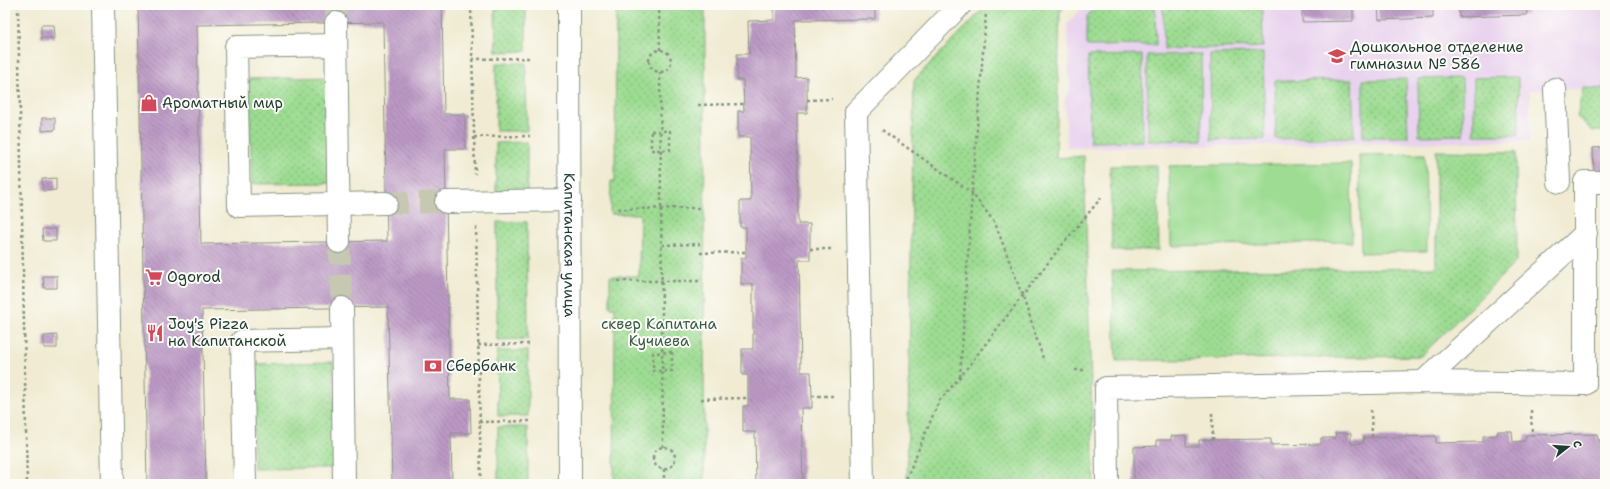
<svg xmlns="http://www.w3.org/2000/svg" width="1610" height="489" font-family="'Shantell Sans',sans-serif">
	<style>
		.built { fill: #e8d2ee }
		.green { fill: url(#green-dots); stroke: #5e8c63 }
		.pitch { fill: #9ddc92; stroke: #5e8c63 }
		.building { fill: url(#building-back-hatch); fill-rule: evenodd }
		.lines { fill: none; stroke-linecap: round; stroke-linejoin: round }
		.minor-tunnel { stroke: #c6c8b2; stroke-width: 22; stroke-dasharray: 22 11; stroke-linecap: butt }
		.minor-casing { stroke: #889483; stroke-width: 24 }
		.path { stroke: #889483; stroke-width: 2.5; stroke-dasharray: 3 3; stroke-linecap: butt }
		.minor { stroke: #fff; stroke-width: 22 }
		.labels { text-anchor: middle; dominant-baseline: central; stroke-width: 4; stroke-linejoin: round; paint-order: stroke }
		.poi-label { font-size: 15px; fill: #1f3d34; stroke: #fdfcf7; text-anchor: start }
		.street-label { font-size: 15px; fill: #1f3d34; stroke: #fdfcf7 }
		.park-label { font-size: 15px; fill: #385d47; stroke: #fdfcf7 }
	</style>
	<defs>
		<pattern id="green-dots" width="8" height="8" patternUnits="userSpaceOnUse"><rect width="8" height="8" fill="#9ddc92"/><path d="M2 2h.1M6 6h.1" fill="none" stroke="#7fb478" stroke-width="1.8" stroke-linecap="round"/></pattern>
		<pattern id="building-back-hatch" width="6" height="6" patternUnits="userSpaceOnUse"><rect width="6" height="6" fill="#bc99c5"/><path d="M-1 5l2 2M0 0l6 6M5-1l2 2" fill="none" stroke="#987ea1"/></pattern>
	</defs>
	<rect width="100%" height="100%" fill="#fdfcf7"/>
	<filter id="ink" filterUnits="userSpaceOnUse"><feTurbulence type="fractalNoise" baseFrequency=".025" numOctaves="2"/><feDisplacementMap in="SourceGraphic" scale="8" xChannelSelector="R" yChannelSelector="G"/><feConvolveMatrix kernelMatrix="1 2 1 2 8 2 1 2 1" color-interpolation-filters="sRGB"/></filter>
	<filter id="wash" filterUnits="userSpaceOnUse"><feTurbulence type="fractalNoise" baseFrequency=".012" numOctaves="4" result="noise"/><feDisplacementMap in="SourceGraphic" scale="16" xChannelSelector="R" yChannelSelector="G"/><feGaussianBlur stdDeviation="0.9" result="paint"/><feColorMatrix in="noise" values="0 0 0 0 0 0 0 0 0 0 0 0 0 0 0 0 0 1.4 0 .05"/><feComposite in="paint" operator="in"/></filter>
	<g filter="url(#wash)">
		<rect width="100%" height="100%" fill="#f0ebd2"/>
		<path class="built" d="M 1085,5 L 1605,5 L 1605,89 L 1530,90 L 1530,141 L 1067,148 L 1065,99 L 1070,89 L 1067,24 Z"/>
		<path class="green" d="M 495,5 L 526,5 L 526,51 L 496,52 Z
			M 616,5 L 705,5 L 704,484 L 614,484 L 615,307 L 610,307 L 610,276 L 639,276 L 640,214 L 610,214 L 611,181 L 615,181 Z
			M 987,5 L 1066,5 L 1060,12 L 1056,158 L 1084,156 L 1094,484 L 907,484 L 914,80 Z
			M 1098,5 L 1155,5 L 1156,45 L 1087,46 L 1087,16 Z
			M 1163,5 L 1262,5 L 1263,47 L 1164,49 Z
			M 1263,53 L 1265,139 L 1211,140 L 1210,54 Z
			M 1201,54 L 1202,140 L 1148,141 L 1147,55 Z
			M 1142,55 L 1143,141 L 1090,142 L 1088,56 Z
			M 496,63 L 526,63 L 527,131 L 496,131 Z
			M 330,77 L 333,183 L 252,184 L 249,79 Z
			M 1518,77 L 1519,135 L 1474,135 L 1474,78 Z
			M 1462,78 L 1463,135 L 1419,136 L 1418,79 Z
			M 1406,79 L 1408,137 L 1363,137 L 1363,80 Z
			M 1352,80 L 1354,137 L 1276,139 L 1275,81 Z
			M 1583,88 L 1605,89 L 1605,131 L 1593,131 L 1577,117 Z
			M 527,142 L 527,192 L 496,193 L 496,143 Z
			M 1436,151 L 1516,152 L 1517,261 L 1421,356 L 1116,361 L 1112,271 L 1436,268 Z
			M 1157,165 L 1159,250 L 1112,250 L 1110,166 Z
			M 497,222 L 527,222 L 528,339 L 497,340 Z
			M 497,351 L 528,351 L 528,416 L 498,416 Z
			M 333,362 L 335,468 L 254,469 L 252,364 Z
			M 498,427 L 528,427 L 528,482 L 498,482 Z"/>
		<path class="pitch" d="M 1425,154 L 1427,251 L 1361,253 L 1359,155 Z
			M 1351,163 L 1352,242 L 1171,246 L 1169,166 Z"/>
		<g id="blocks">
			<path class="building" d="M 138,5 L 442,5 L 444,114 L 465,114 L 465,149 L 445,149 L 450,399 L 470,399 L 471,433 L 451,433 L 452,484 L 392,484 L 388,307 L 202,310 L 206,484 L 147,484 ZM 383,22 L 387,241 L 201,244 L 197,25 Z
				M 774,5 L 875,5 L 875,19 L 795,20 L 796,78 L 807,77 L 807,113 L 797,113 L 798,224 L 810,224 L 810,260 L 799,260 L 801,372 L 811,372 L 812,396 L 812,408 L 801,408 L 803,484 L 756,484 L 755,432 L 743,432 L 743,406 L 748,406 L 748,375 L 742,375 L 742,349 L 753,349 L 753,284 L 741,284 L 741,258 L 746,258 L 746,227 L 740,227 L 740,201 L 751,201 L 750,137 L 738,137 L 738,111 L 744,111 L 743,80 L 737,80 L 737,54 L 749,54 L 748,21 L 774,20 Z
				M 1302,5 L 1369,5 L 1369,6 L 1353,7 L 1353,21 L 1302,22 Z
				M 1378,5 L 1433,5 L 1433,18 L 1379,20 Z
				M 1458,5 L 1526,5 L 1527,15 L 1459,17 Z
				M 41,25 L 54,25 L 55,38 L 41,38 Z
				M 42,118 L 55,118 L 55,130 L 42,131 Z
				M 1605,147 L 1605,173 L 1594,174 L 1593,148 Z
				M 56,178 L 56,190 L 43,191 L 42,179 Z
				M 42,229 L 56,229 L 56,241 L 43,241 Z
				M 43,276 L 57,276 L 57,288 L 44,288 Z
				M 57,335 L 57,348 L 44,348 L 44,336 Z
				M 1498,431 L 1512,431 L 1513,442 L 1525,441 L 1526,435 L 1597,434 L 1598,440 L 1605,440 L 1605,484 L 1134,484 L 1134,447 L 1157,446 L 1156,440 L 1171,440 L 1171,436 L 1186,435 L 1186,446 L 1199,446 L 1199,440 L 1271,439 L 1271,445 L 1321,444 L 1321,438 L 1336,438 L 1335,433 L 1351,433 L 1351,444 L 1364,443 L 1363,438 L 1436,436 L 1436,443 L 1483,442 L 1483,436 L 1497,435 Z"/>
		</g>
	</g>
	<g filter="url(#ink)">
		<use href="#blocks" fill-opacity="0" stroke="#889483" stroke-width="1"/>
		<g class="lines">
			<path class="minor-tunnel" d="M 336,5 L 336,23
				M 386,203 L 446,202
				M 339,242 L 342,308"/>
			<g class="minor-casing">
				<g id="minor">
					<path d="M 103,5 L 112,484"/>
					<path id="s1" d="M 569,5 L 570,484"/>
					<path d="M 336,23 L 339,242"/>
					<path d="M 336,45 L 236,47 L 239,206 L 386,203"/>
					<path d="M 1555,89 L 1559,182"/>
					<path d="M 446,202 L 570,200"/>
					<path d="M 342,308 L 344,484"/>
					<path d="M 1423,382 L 1586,233"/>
					<path d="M 245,484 L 242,341 L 342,339"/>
					<path d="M 863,484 L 856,112 L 960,5"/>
					<path d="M 1107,484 L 1106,388 L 1423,382 L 1585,384 L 1585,182 L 1605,182"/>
				</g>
			</g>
			<path class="path" d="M 18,5 L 27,484
				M 471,5 L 475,174
				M 659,5 L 660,51
				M 698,6 L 701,5
				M649 61a11 11 0 1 1 22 0a11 11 0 1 1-22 0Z
				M 472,59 L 529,58
				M 660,72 L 663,448
				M 807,100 L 832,99
				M 698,105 L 743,104
				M 882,130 L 972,193 L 995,223 L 1023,297 L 1044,361
				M 651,131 L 670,131 L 670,150 L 651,150 Z
				M 474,137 L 530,136
				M 618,209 L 700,208
				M 476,227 L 481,484
				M 662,245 L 700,244
				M 810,249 L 832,249
				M 700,253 L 746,252
				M 618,281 L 700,281
				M 478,345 L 531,344
				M 672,352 L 672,371 L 653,371 L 653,353 Z
				M 1075,370 L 1087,370
				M 960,377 L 972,193 L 986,13
				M 812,396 L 836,396
				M 701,399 L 748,398
				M 1371,410 L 1372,437
				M 1531,410 L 1532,435
				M 1212,413 L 1213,440
				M 479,422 L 532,421
				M653 458a11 11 0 1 1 22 0a11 11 0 1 1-22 0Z
				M 664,469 L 664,484
				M 904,484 L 939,401 L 960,377 L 1058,250 L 1101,198"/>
			<use href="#minor" class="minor"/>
		</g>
	</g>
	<defs>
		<g id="school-bare" transform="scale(1.38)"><path d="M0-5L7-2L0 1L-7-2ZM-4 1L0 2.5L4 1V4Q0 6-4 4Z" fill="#d1495b" stroke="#fdfcf7" stroke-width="2.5" paint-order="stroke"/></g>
		<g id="shop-bare" transform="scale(1.38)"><path d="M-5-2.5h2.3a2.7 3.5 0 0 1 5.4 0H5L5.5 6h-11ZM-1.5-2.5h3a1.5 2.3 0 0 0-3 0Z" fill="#d1495b" stroke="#fdfcf7" stroke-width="2.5" paint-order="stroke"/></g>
		<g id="supermarket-bare" transform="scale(1.38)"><path d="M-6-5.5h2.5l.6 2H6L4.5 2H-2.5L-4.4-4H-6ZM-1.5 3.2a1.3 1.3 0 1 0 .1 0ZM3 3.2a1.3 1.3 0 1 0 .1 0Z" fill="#d1495b" stroke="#fdfcf7" stroke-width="2.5" paint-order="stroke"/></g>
		<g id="restaurant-bare" transform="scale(1.38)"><path d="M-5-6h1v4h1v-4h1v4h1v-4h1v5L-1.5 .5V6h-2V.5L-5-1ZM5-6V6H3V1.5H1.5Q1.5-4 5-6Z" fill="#d1495b" stroke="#fdfcf7" stroke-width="2.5" paint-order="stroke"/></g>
		<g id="bank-bare" transform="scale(1.38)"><path d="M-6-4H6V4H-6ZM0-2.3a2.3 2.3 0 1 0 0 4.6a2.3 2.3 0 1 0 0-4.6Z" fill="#d1495b" stroke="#fdfcf7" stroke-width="2.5" paint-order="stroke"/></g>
	</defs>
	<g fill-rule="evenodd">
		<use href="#school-bare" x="1337" y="56"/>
		<use href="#shop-bare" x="149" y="103"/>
		<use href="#supermarket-bare" x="154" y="277"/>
		<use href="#restaurant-bare" x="155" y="333"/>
		<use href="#bank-bare" x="433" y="366"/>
	</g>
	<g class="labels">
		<g class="poi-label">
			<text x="1350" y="47">Дошкольное отделение<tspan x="1350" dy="17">гимназии № 586</tspan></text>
			<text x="162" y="103">Ароматный мир</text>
			<text x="167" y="277">Ogorod</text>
			<text x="168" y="324">Joy's Pizza<tspan x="168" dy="17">на Капитанской</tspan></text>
			<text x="446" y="366">Сбербанк</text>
		</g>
		<g class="street-label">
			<text stroke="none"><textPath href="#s1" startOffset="240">Капитанская улица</textPath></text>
		</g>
		<g class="park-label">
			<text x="659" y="324">сквер Капитана<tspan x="659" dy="17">Кучиева</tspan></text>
		</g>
	</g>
	<rect width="1610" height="489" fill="none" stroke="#fdfcf7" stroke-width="20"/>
	<g transform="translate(1568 447) rotate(73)" stroke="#fdfcf7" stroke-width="3" paint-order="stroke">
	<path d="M0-3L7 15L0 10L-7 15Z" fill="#1f3d34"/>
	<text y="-6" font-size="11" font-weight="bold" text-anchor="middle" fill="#1f3d34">С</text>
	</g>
</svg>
